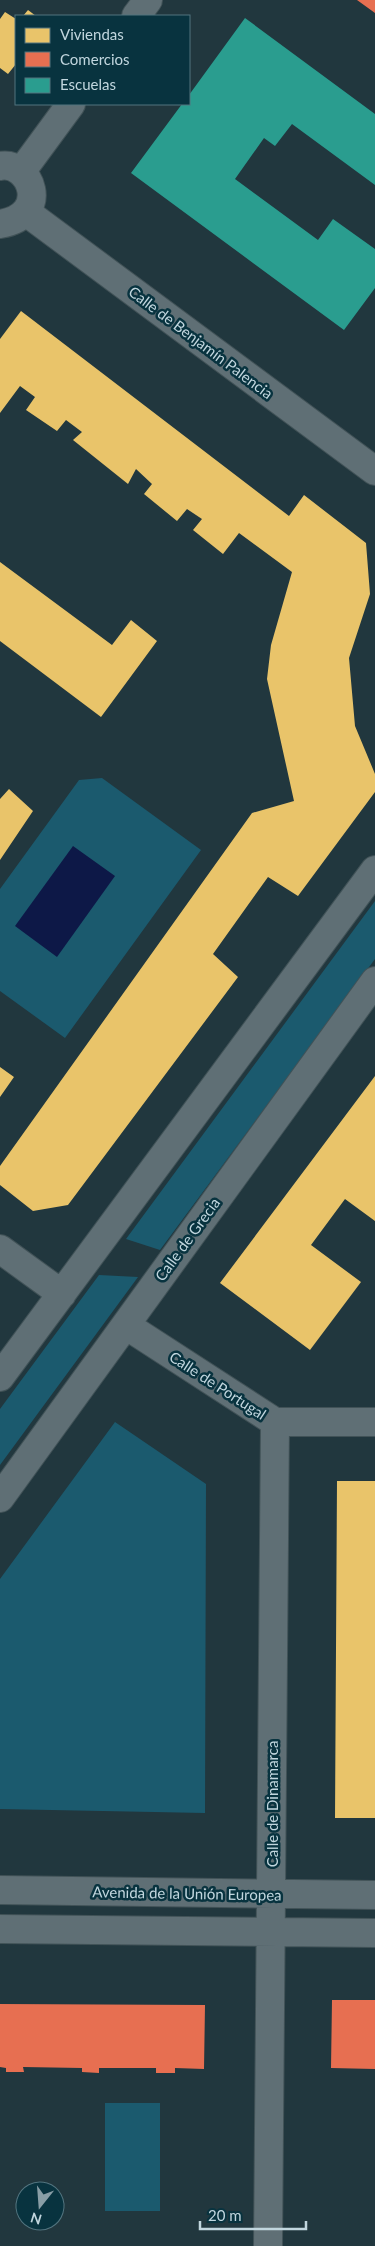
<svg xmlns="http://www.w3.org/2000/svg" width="375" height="2246" font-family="Lato,sans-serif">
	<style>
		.green { fill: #1b5a6e }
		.water { fill: #0d1847 }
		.homes { fill: #e9c46a }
		.shops { fill: #e76f51 }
		.schools { fill: #2a9d8f }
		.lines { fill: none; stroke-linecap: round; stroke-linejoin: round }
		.minor-casing { stroke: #415257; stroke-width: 30 }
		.minor { stroke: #5f6f75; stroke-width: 28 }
		.labels { text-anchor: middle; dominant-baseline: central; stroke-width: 5; stroke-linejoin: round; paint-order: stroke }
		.street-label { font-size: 15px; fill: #c1d6de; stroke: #08333f }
	</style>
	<rect width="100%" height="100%" fill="#21373e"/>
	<path class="green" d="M 102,778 L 201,850 L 65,1038 L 0,991 L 0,889 L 79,780 Z
		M 375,901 L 375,959 L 160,1250 L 126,1239 Z
		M 99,1275 L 138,1277 L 0,1465 L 0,1409 Z
		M 115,1422 L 206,1484 L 205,1813 L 0,1809 L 0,1579 Z
		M 105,2103 L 160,2103 L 160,2211 L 105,2211 Z"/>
	<path class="water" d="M 73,846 L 115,876 L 57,957 L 15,926 Z"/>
	<path class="homes" d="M 28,10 L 36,16 L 23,16 Z
		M 5,12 L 16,19 L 16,64 L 8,74 L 0,68 L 0,19 Z
		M 21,311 L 289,516 L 304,495 L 366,543 L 370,594 L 349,658 L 355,726 L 375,774 L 375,792 L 298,896 L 268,877 L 213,954 L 238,977 L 68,1205 L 33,1211 L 0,1185 L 0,1166 L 252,813 L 294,801 L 267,679 L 271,645 L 292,572 L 239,533 L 223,554 L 193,530 L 202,519 L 187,509 L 177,521 L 144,494 L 152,484 L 136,469 L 128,484 L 73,440 L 82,432 L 66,420 L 57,431 L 26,410 L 35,397 L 20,386 L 0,413 L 0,339 Z
		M 0,562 L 112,645 L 131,620 L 157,641 L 101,717 L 0,641 Z
		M 9,789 L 33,811 L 0,860 L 0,799 Z
		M 0,1067 L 14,1077 L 0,1097 Z
		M 375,1076 L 375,1221 L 345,1199 L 311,1245 L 361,1282 L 310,1350 L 220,1283 Z
		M 337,1481 L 375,1481 L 375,1818 L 335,1818 Z"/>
	<path class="shops" d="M 357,0 L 375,0 L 375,13 Z
		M 332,2000 L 375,2000 L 375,2069 L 331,2068 Z
		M 0,2004 L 205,2005 L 204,2069 L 175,2068 L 175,2073 L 156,2073 L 156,2068 L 99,2068 L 99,2073 L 82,2072 L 82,2068 L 23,2067 L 24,2072 L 6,2072 L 6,2068 L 0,2067 Z"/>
	<path class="schools" d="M 245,18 L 375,114 L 375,185 L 292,124 L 275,146 L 264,138 L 235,179 L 318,240 L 333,219 L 375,249 L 375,288 L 344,330 L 131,173 L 182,104 L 189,104 L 189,95 Z"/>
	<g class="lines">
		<g class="minor-casing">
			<path id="minor" d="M 136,16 L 148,0
				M 0,166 C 30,160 53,215 0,224
				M 21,172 L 71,104
				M 26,212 L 375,471
				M 0,1249 L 62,1294
				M 127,1326 L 275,1422 L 375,1422
				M 0,1377 L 375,870
				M 0,1498 C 126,1326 250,1153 375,981
				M 0,1890 L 375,1895
				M 0,1929 L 375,1933
				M 268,2246 L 275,1422"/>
		</g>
		<use href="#minor" class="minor"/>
	</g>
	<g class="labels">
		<g class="street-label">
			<text transform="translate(201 342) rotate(37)">Calle de Benjamín Palencia</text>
			<text transform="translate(187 1239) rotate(-54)">Calle de Grecia</text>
			<text transform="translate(218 1385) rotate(33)">Calle de Portugal</text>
			<text transform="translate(272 1804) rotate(-90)">Calle de Dinamarca</text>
			<text transform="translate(187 1893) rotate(1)">Avenida de la Unión Europea</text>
		</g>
	</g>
	<rect x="15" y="15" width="175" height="90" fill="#08333f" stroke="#52747f"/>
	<rect x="25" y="28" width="25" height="15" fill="#e9c46a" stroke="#52747f"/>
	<text x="60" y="40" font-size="15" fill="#c1d6de">Viviendas</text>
	<rect x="25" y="52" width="25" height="15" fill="#e76f51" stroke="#52747f"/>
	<text x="60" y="65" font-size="15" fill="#c1d6de">Comercios</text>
	<rect x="25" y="78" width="25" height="15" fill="#2a9d8f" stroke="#52747f"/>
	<text x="60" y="90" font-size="15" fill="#c1d6de">Escuelas</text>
	<g transform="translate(40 2206) rotate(197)"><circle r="24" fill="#08333f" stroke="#52747f"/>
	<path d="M0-4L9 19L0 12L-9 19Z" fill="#899ea6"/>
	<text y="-8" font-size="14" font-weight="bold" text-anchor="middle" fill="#c1d6de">N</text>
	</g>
	<path d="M200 2221v8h106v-8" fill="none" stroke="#c1d6de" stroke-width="2.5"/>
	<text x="208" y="2221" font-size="15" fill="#c1d6de" stroke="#08333f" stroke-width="4" paint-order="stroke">20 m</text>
</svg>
